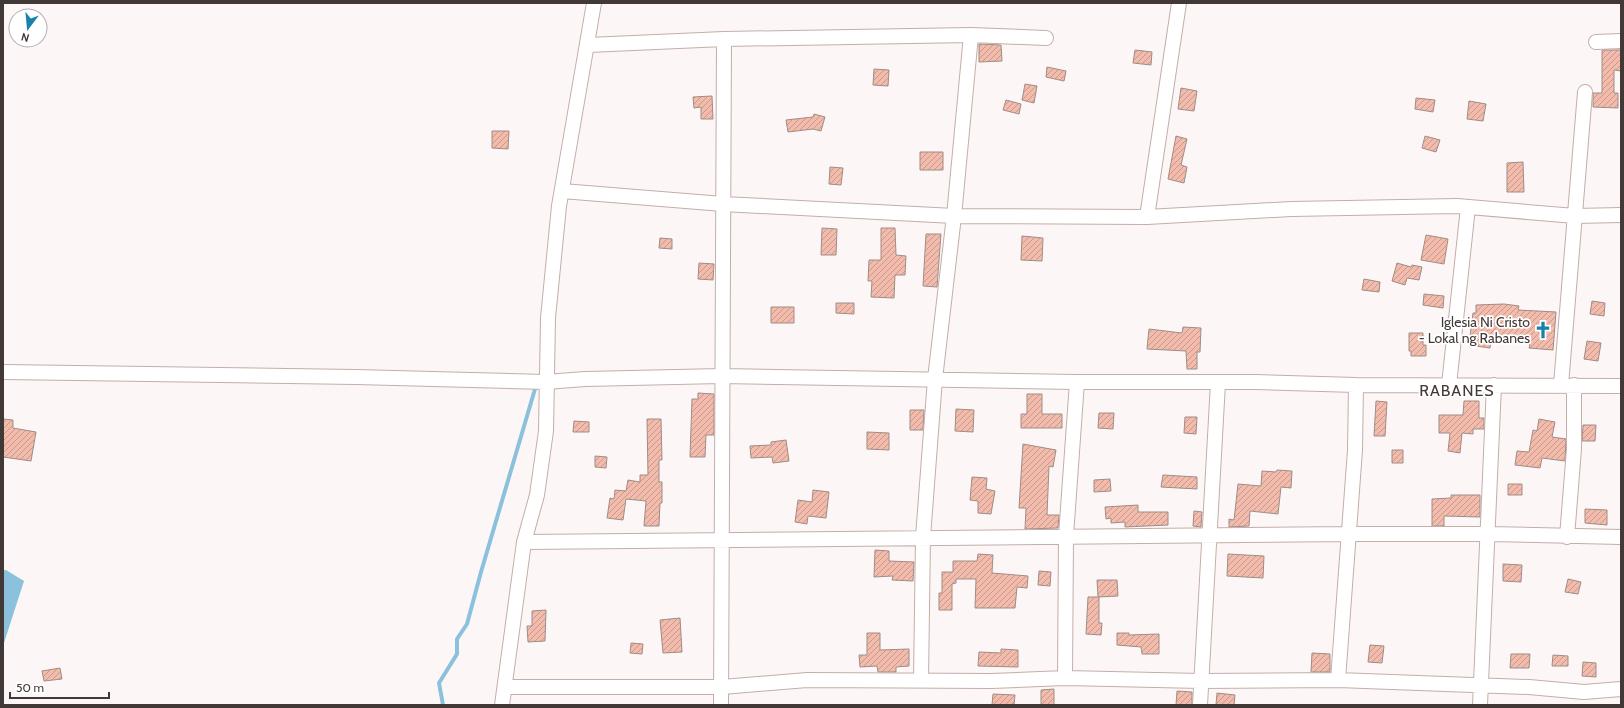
<svg xmlns="http://www.w3.org/2000/svg" width="1624" height="708" font-family="Cabin,sans-serif">
	<style>
		.water { fill: #8bc1dc }
		.lines { fill: none; stroke-linecap: round; stroke-linejoin: round }
		.stream { stroke: #8bc1dc; stroke-width: 4 }
		.building { fill: url(#building-hatch); stroke: #a08c86 }
		.minor-casing { stroke: #c3aea8; stroke-width: 16 }
		.minor { stroke: #fff; stroke-width: 14 }
		.labels { text-anchor: middle; dominant-baseline: central; stroke-width: 3.5; stroke-linejoin: round; paint-order: stroke }
		.poi-label { font-size: 14px; fill: #423937; stroke: #fff; text-anchor: end }
		.quarter-label { font-size: 16px; letter-spacing: 1px; fill: #423937; stroke: #fff }
	</style>
	<defs>
		<pattern id="building-hatch" width="6" height="6" patternUnits="userSpaceOnUse"><rect width="6" height="6" fill="#f2bbab"/><path d="M-1 1l2-2M0 6l6-6M5 7l2-2" fill="none" stroke="#c6998c"/></pattern>
	</defs>
	<rect width="100%" height="100%" fill="#fcf7f6"/>
	<path class="water" d="M 3,570 L 6,570 L 24,581 L 3,646 Z"/>
	<g class="lines">
		<path class="stream" d="M 443,705 L 439,683 L 457,654 L 457,639 L 467,624 L 481,572 L 535,389"/>
	</g>
	<path class="building" d="M 979,44 L 1001,45 L 1002,61 L 979,62 Z
		M 1135,50 L 1152,52 L 1151,65 L 1133,63 Z
		M 1602,50 L 1621,50 L 1621,71 L 1614,70 L 1614,93 L 1618,93 L 1618,108 L 1593,107 L 1593,93 L 1602,93 Z
		M 1047,67 L 1066,71 L 1064,81 L 1046,77 Z
		M 874,69 L 889,70 L 888,86 L 873,85 Z
		M 1025,84 L 1037,86 L 1034,103 L 1022,100 Z
		M 1181,88 L 1197,91 L 1194,111 L 1178,109 Z
		M 712,96 L 713,119 L 701,119 L 701,107 L 694,108 L 693,97 Z
		M 1416,98 L 1435,100 L 1433,112 L 1415,109 Z
		M 1006,100 L 1021,104 L 1019,114 L 1003,110 Z
		M 1469,101 L 1486,104 L 1483,121 L 1467,119 Z
		M 814,114 L 825,117 L 821,131 L 813,129 L 788,132 L 786,120 L 813,117 Z
		M 492,131 L 509,131 L 508,149 L 492,148 Z
		M 1176,136 L 1187,139 L 1181,165 L 1187,167 L 1184,183 L 1168,179 Z
		M 1425,136 L 1440,140 L 1436,152 L 1422,148 Z
		M 920,152 L 943,152 L 943,170 L 920,170 Z
		M 1523,162 L 1524,192 L 1507,192 L 1507,163 Z
		M 830,167 L 843,168 L 841,185 L 829,184 Z
		M 822,228 L 837,229 L 836,255 L 821,255 Z
		M 881,228 L 895,228 L 896,255 L 906,256 L 905,275 L 895,275 L 894,298 L 871,297 L 872,281 L 868,281 L 869,260 L 881,260 Z
		M 926,234 L 941,234 L 937,287 L 923,286 Z
		M 1426,235 L 1448,239 L 1444,264 L 1421,260 Z
		M 1022,236 L 1043,238 L 1042,261 L 1021,260 Z
		M 660,238 L 672,239 L 672,249 L 659,248 Z
		M 699,263 L 714,264 L 713,280 L 698,279 Z
		M 1397,263 L 1411,267 L 1412,265 L 1422,267 L 1419,280 L 1407,278 L 1405,285 L 1392,281 Z
		M 1364,279 L 1380,282 L 1379,292 L 1362,290 Z
		M 1424,294 L 1444,296 L 1443,308 L 1423,305 Z
		M 1592,301 L 1605,303 L 1604,316 L 1590,314 Z
		M 836,303 L 854,303 L 854,314 L 836,313 Z
		M 1504,304 L 1519,306 L 1518,310 L 1556,312 L 1553,350 L 1529,348 L 1530,344 L 1491,340 L 1490,348 L 1469,345 L 1473,313 L 1476,313 L 1476,305 Z
		M 771,307 L 794,307 L 794,323 L 771,323 Z
		M 1183,327 L 1201,328 L 1200,352 L 1197,352 L 1197,369 L 1187,369 L 1186,351 L 1147,349 L 1149,329 L 1182,333 Z
		M 1409,333 L 1423,333 L 1423,345 L 1426,345 L 1426,356 L 1411,356 L 1411,351 L 1409,351 Z
		M 1587,341 L 1601,343 L 1598,361 L 1584,359 Z
		M 698,393 L 714,394 L 714,435 L 706,435 L 705,457 L 690,457 L 692,399 L 698,399 Z
		M 1027,394 L 1042,394 L 1042,414 L 1062,414 L 1062,428 L 1021,428 L 1021,414 L 1027,414 Z
		M 1376,401 L 1387,402 L 1385,436 L 1374,436 Z
		M 1464,401 L 1479,401 L 1479,418 L 1484,418 L 1484,429 L 1473,429 L 1473,434 L 1462,433 L 1460,453 L 1448,451 L 1450,433 L 1439,433 L 1439,415 L 1463,415 Z
		M 956,409 L 974,410 L 973,432 L 955,431 Z
		M 910,410 L 924,410 L 923,430 L 910,430 Z
		M 1099,413 L 1114,413 L 1113,429 L 1098,428 Z
		M 1185,417 L 1197,417 L 1196,434 L 1184,433 Z
		M 3,419 L 13,420 L 13,428 L 36,432 L 31,461 L 3,457 Z
		M 647,419 L 661,419 L 662,460 L 659,460 L 659,482 L 662,482 L 662,503 L 660,503 L 659,526 L 644,526 L 646,501 L 626,499 L 623,520 L 607,518 L 610,498 L 614,499 L 615,490 L 626,491 L 628,480 L 640,482 L 640,475 L 648,475 Z
		M 1539,419 L 1555,422 L 1552,437 L 1566,439 L 1565,461 L 1542,458 L 1540,468 L 1515,465 L 1517,451 L 1529,452 L 1533,430 L 1537,431 Z
		M 574,421 L 589,422 L 589,432 L 573,432 Z
		M 1583,425 L 1596,425 L 1595,441 L 1582,441 Z
		M 867,432 L 889,433 L 889,450 L 867,449 Z
		M 786,440 L 789,461 L 773,463 L 772,457 L 751,458 L 750,446 L 771,445 L 771,442 Z
		M 1023,444 L 1056,450 L 1053,467 L 1049,466 L 1047,515 L 1059,515 L 1058,528 L 1025,529 L 1026,508 L 1019,508 Z
		M 1392,450 L 1403,450 L 1403,463 L 1392,463 Z
		M 595,456 L 607,457 L 606,468 L 595,467 Z
		M 1277,470 L 1292,471 L 1291,488 L 1281,487 L 1278,514 L 1250,511 L 1249,526 L 1229,527 L 1229,519 L 1234,520 L 1238,484 L 1261,486 L 1262,471 L 1276,472 Z
		M 1163,475 L 1197,477 L 1197,489 L 1161,487 Z
		M 972,477 L 987,478 L 986,489 L 995,491 L 991,514 L 978,513 L 978,501 L 970,500 Z
		M 1110,479 L 1111,491 L 1094,492 L 1094,480 Z
		M 1508,484 L 1522,484 L 1522,495 L 1508,495 Z
		M 813,490 L 829,492 L 826,518 L 808,516 L 807,524 L 795,522 L 798,500 L 812,502 Z
		M 1451,495 L 1480,495 L 1480,517 L 1444,516 L 1444,526 L 1432,526 L 1432,499 L 1451,498 Z
		M 1138,505 L 1138,512 L 1168,512 L 1168,525 L 1125,527 L 1125,522 L 1111,523 L 1111,518 L 1106,519 L 1105,507 Z
		M 1585,509 L 1607,510 L 1607,525 L 1585,523 Z
		M 1194,511 L 1202,512 L 1201,527 L 1193,526 Z
		M 875,550 L 889,551 L 889,561 L 914,562 L 913,581 L 892,580 L 893,576 L 874,577 Z
		M 978,554 L 993,555 L 992,573 L 1028,576 L 1027,588 L 1017,587 L 1015,608 L 975,608 L 976,579 L 956,579 L 956,583 L 952,584 L 952,610 L 939,610 L 939,593 L 942,593 L 942,572 L 953,572 L 953,561 L 977,561 Z
		M 1228,554 L 1264,556 L 1263,578 L 1227,576 Z
		M 1503,564 L 1522,565 L 1521,582 L 1503,581 Z
		M 1039,571 L 1051,572 L 1050,586 L 1038,585 Z
		M 1568,579 L 1581,582 L 1578,594 L 1565,592 Z
		M 1097,580 L 1117,580 L 1118,596 L 1098,597 Z
		M 1088,597 L 1099,597 L 1099,623 L 1102,623 L 1101,635 L 1086,634 Z
		M 546,610 L 545,641 L 528,642 L 527,626 L 532,626 L 532,611 Z
		M 680,618 L 682,652 L 663,653 L 660,620 Z
		M 867,633 L 880,633 L 880,650 L 909,649 L 909,666 L 896,667 L 896,672 L 878,672 L 877,666 L 860,667 L 859,655 L 867,655 Z
		M 1117,633 L 1129,633 L 1129,635 L 1159,634 L 1159,654 L 1142,654 L 1141,647 L 1117,645 Z
		M 631,643 L 643,644 L 642,654 L 630,653 Z
		M 1370,645 L 1384,646 L 1382,663 L 1368,662 Z
		M 1001,649 L 1018,650 L 1018,667 L 978,666 L 979,652 L 1001,653 Z
		M 1312,653 L 1330,654 L 1330,672 L 1311,672 Z
		M 1511,654 L 1530,654 L 1529,668 L 1510,668 Z
		M 1553,655 L 1568,656 L 1568,666 L 1552,666 Z
		M 1583,662 L 1596,663 L 1596,677 L 1582,676 Z
		M 60,668 L 62,679 L 44,681 L 42,671 Z
		M 1054,689 L 1054,705 L 1041,705 L 1041,690 Z
		M 1177,691 L 1192,692 L 1192,705 L 1176,705 Z
		M 1217,693 L 1235,695 L 1234,705 L 1216,705 Z
		M 993,694 L 1015,695 L 1014,705 L 992,705 Z"/>
	<g class="lines">
		<g class="minor-casing">
			<path id="minor" d="M 971,35 L 1046,38
				M 1596,42 L 1621,41
				M 588,45 L 724,39 L 971,35 L 954,216 L 935,379 L 923,537 L 921,680
				M 562,191 L 723,204 L 954,216 L 1147,217 L 1291,209 L 1457,206 L 1575,216 L 1621,215
				M 1147,217 L 1179,3
				M 3,372 L 356,377 L 546,382 L 585,379 L 721,376 L 1077,382 L 1255,382 L 1356,385 L 1621,386
				M 1449,385 L 1468,207
				M 1561,385 L 1585,92
				M 1567,537 L 1574,449 L 1574,385
				M 524,542 L 1348,534 L 1489,534 L 1621,537
				M 1065,678 L 1066,536 L 1077,382
				M 1338,680 L 1355,450 L 1356,385
				M 506,687 L 722,687 L 807,680 L 991,681 L 1065,678 L 1201,681 L 1338,680 L 1529,687 L 1584,692 L 1621,689
				M 502,705 L 524,542 L 537,495 L 546,431 L 548,318 L 559,206 L 594,3
				M 721,705 L 724,39
				M 1200,705 L 1218,383
				M 1480,705 L 1494,385"/>
		</g>
		<use href="#minor" class="minor"/>
	</g>
	<defs>
		<g id="church-bare" transform="scale(1.38)"><path d="M-1.2-6h2.4v3.5h3.3v2.4h-3.3V6h-2.4V-.1h-3.3v-2.4h3.3Z" fill="#1783ab" stroke="#fff" stroke-width="2.5" paint-order="stroke"/></g>
	</defs>
	<g fill-rule="evenodd">
		<use href="#church-bare" x="1543" y="330"/>
	</g>
	<g class="labels">
		<g class="poi-label">
			<text x="1530" y="322">Iglesia Ni Cristo<tspan x="1530" dy="16">- Lokal ng Rabanes</tspan></text>
		</g>
		<g class="quarter-label">
			<text x="1457" y="390">RABANES</text>
		</g>
	</g>
	<rect width="1624" height="708" fill="none" stroke="#423937" stroke-width="8"/>
	<g transform="translate(28 28) rotate(196)"><circle r="19" fill="#ffffff" stroke="#b3b0af"/>
	<path d="M0-3L7 15L0 10L-7 15Z" fill="#1783ab"/>
	<text y="-6" font-size="11" font-weight="bold" text-anchor="middle" fill="#423937">N</text>
	</g>
	<path d="M10 692v6h99v-6" fill="none" stroke="#423937" stroke-width="2"/>
	<text x="16" y="692" font-size="12" fill="#423937" stroke="#ffffff" stroke-width="3" paint-order="stroke">50 m</text>
</svg>
